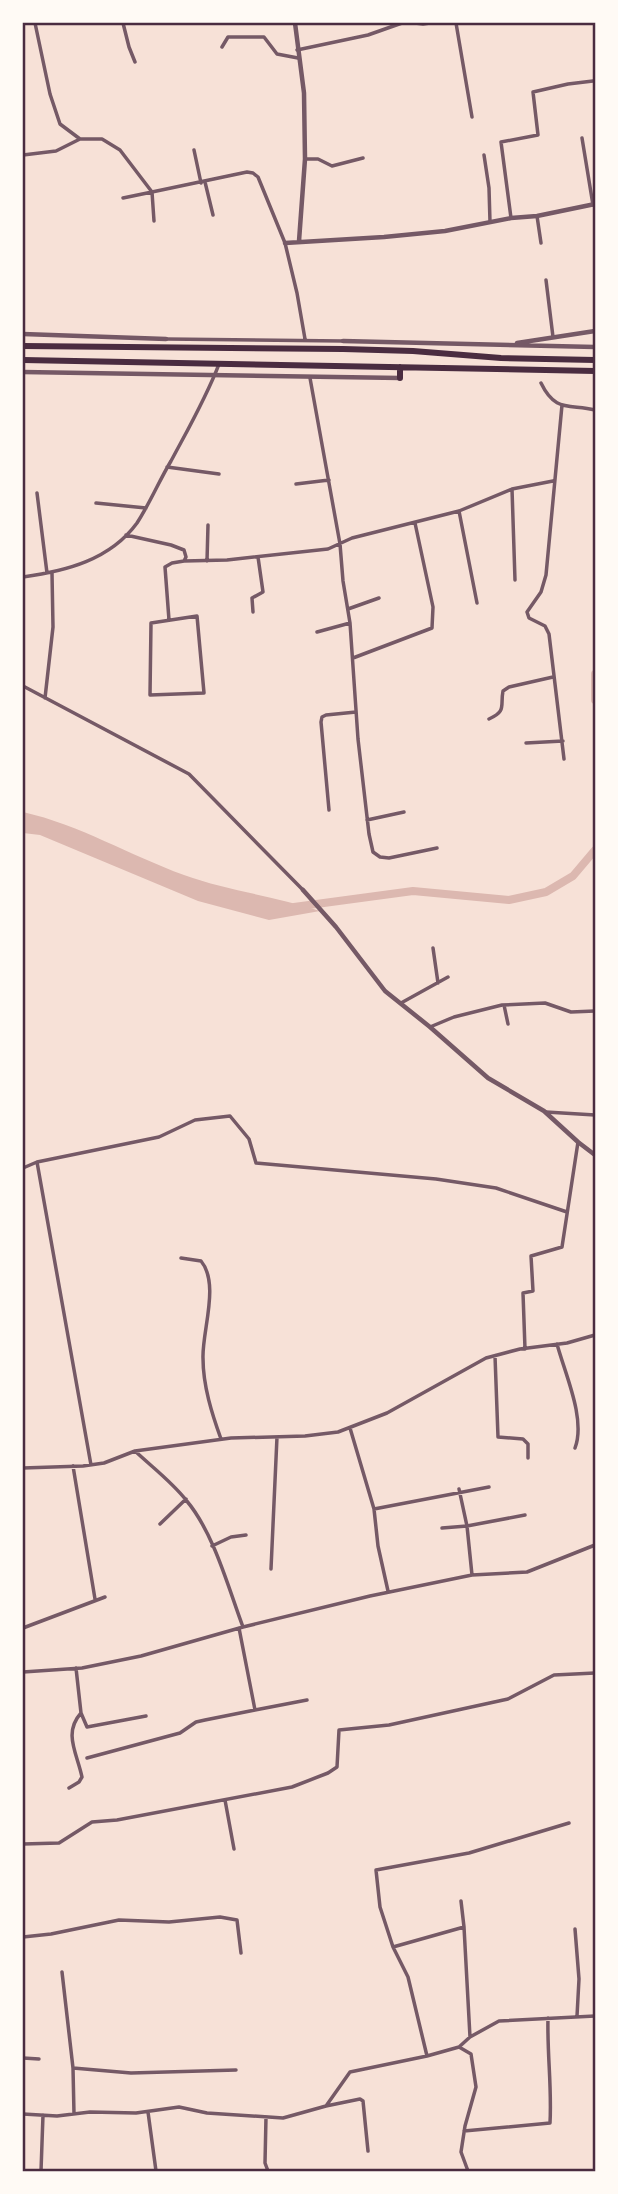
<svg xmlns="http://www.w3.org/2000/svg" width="618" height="2194" font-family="Poppins,sans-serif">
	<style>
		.water { fill: #dcb8b0 }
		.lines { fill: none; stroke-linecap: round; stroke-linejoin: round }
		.canal { stroke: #dcb8b0; stroke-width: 8 }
		.minor { stroke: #755966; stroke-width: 3.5 }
		.tertiary { stroke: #755966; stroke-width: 4.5 }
		.trunk { stroke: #4a2c40; stroke-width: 6 }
		.neatline { fill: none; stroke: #4a2c40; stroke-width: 2.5 }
	</style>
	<rect width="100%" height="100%" fill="#f7e1d7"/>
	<path class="water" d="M 23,812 C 80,825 129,855 184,875 C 228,891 275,896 320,911 L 269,920 L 198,901 L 40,835 L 23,833 Z"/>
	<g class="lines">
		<path class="canal" d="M 595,674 L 595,700
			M 294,907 L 413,891 L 509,900 L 546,892 L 573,876 L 595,850"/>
		<path class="minor" d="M 35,23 L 50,94 L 60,124 L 80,139
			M 123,23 L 129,47 L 135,62
			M 415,23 L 423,24 L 430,23
			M 456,23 L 472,117
			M 222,47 L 228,37 L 264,37 L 277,54 L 298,58
			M 297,50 L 368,35 L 402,23
			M 582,138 L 593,205
			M 194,150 L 201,183
			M 23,155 L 56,151 L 80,139 L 102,139 L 120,150 L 152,192 L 247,172 L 253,173 L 258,177 L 285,243 L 297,293 L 305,339
			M 484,155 L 489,188 L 490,222
			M 305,159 L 318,159 L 332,166 L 363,158
			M 205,182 L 213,215
			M 123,198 L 152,192 L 154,221
			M 537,216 L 541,243
			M 511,218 L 501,142 L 538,135 L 533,92 L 568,84 L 593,81
			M 546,280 L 553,337
			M 166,339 L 343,341
			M 310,378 L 340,544 L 343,581 L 350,623 L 358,739 L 369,834 L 373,852 L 380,857 L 389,858 L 437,848
			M 541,383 C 555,412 568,404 595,410
			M 562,405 L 546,575 L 541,592 L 527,612 L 529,618 L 545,626 L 549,634 L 564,759
			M 167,467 L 219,474
			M 296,484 L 329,480
			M 512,489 L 553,481
			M 37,493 L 47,573
			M 96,503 L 146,508
			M 459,511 L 477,603
			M 126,535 L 171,545 L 184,550 L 186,557 L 184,561 L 227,560 L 328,549 L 352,538 L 459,511 L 512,489 L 515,580
			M 207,561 L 208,525
			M 23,577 C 66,571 110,560 137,523 C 150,503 159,481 171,461 C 188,429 206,398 219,364
			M 348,609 L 379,598
			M 253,612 L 252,598 L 263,592 L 258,557
			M 197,616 L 204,693 L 150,695 L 151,623 Z
			M 169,620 L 165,567 L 172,563 L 184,561
			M 317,632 L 350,623
			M 353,658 L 432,628 L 433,607 L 415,523
			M 23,686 L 189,774 L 303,890
			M 45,698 L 53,627 L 52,573
			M 489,719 C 507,711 500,706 503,691 L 509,687 L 553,677
			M 526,743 L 563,741
			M 329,810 L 321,722 L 322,717 L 326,715 L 356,712
			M 367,820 L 404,812
			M 433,948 L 438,983
			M 401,1003 L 448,977
			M 504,1005 L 508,1024
			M 430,1027 L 454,1017 L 502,1005 L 545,1003 L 571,1012 L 595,1011
			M 546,1112 L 595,1115
			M 37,1162 L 159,1137 L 195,1120 L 230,1116 L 249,1139 L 256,1163 L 436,1179 L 496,1188 L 567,1212
			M 23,1168 L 37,1162 L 91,1465
			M 181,1258 L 201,1261 C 220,1284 202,1331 203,1358 C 203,1386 212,1414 221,1439
			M 557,1344 C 565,1374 586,1419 575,1448
			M 525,1349 L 523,1293 L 533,1291 L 531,1256 L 562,1247 L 578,1142
			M 495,1356 L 498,1437 L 523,1439 L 528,1444 L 528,1458
			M 350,1428 L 374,1509 L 378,1546 L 388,1591
			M 135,1451 C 152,1467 172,1482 186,1500 C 214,1533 228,1587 243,1627
			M 73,1466 L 95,1599
			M 23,1468 L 83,1466 L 104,1463 L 135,1451 L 231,1438 L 305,1436 L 338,1432 L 387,1413 L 486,1358 L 520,1349 L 567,1343 L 595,1335
			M 374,1509 L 489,1487
			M 160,1524 L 186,1499
			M 442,1528 L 467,1526 L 525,1515
			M 212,1546 L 231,1537 L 246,1535
			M 271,1569 L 277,1437
			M 472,1575 L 527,1572 L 595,1545
			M 23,1628 L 105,1597
			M 239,1628 L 255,1710 L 307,1700
			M 76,1668 L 81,1713 L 87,1727 L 146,1716
			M 23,1672 L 82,1668 L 141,1656 L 243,1627 L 370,1596 L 472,1575 L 467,1526 L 459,1489
			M 87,1758 L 180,1733 L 196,1722 L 205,1720 L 255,1710
			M 69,1788 L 79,1782 L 82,1777 C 77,1753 63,1733 81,1713
			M 225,1800 L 234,1849
			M 23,1844 L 59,1843 L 92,1822 L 117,1820 L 292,1787 L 328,1773 L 337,1767 L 339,1730 L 389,1725 L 508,1699 L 554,1675 L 595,1673
			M 461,1901 L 464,1927
			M 575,1929 L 579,1979 L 577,2016
			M 23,1937 L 51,1934 L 119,1920 L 169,1922 L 220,1917 L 237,1920 L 241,1953
			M 393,1947 L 464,1927 L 470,2037
			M 62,1972 L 73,2068 L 74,2114
			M 459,2047 L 471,2054 L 476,2087 L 465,2126 L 461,2152 L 468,2171
			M 427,2056 L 408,1977 L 393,1947 L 380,1907 L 376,1870 L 469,1853 L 569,1823
			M 23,2058 L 39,2059
			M 73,2068 L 131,2073 L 236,2070
			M 326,2106 L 360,2099 L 363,2101 L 368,2151
			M 148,2112 L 156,2171
			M 23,2114 L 57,2116 L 90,2112 L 136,2113 L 179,2107 L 207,2113 L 283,2118 L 326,2106 L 350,2072 L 427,2056 L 459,2047 L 470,2037 L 499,2021 L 595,2016
			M 266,2117 L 265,2163 L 268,2171
			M 464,2131 L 550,2123 C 552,2088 547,2053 548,2018
			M 41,2171 L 43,2115"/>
		<path class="tertiary" d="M 295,23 L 304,93 L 305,159 L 299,241
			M 285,243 L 384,237 L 445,231 L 511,218 L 537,216 L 595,204
			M 23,334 L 166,339
			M 343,341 L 595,347
			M 517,343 L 595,331
			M 23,372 L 400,378
			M 303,890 L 336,927 L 385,991 L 430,1027 L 488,1078 L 544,1111 L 578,1142 L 595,1155"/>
		<path class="trunk" d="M 23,346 L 343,349 L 413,351 L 501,358 L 595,360
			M 23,360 L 595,371
			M 400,367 L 400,378"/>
	</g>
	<rect width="618" height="2194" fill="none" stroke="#fffaf5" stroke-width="49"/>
	<rect x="24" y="24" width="570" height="2146" class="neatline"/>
</svg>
